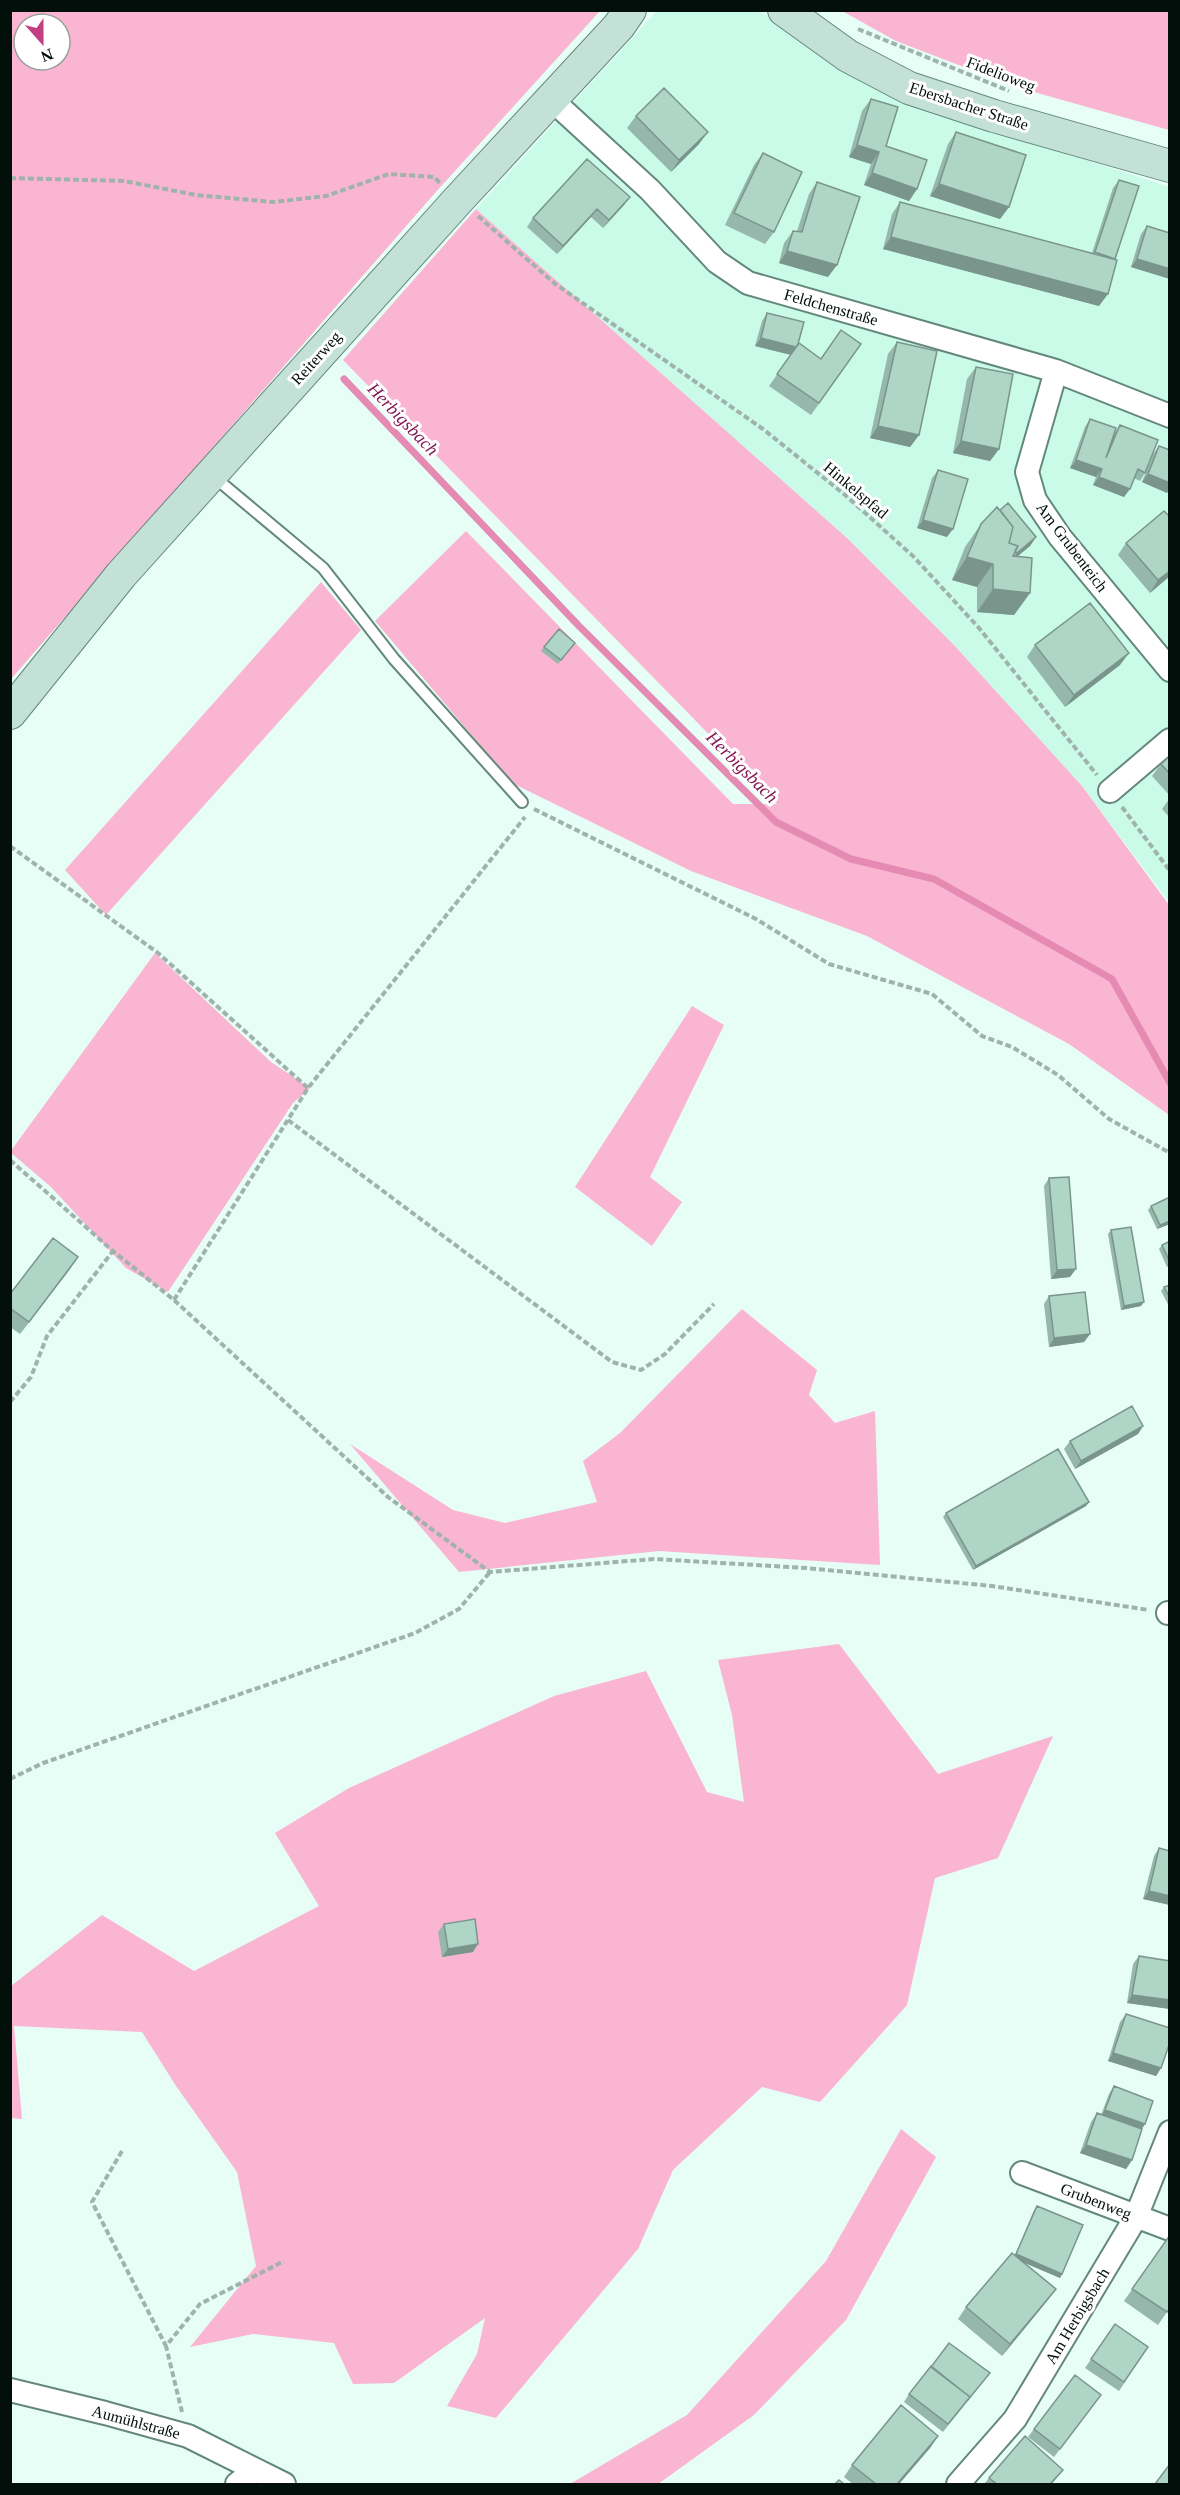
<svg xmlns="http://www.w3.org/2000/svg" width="1180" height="2495" font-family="Georgia,serif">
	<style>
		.built { fill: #cafae8 }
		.green { fill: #fab5d2; fill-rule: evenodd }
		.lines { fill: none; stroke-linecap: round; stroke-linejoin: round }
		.stream { stroke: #e58ab3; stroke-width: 7 }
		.lane-casing { stroke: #64887b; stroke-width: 14 }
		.street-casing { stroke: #64887b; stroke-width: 26 }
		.secondary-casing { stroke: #64887b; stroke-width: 34 }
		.path { stroke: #9fb3ac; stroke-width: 4; stroke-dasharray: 6 3; stroke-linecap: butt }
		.lane { stroke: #fff; stroke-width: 10 }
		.street { stroke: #fff; stroke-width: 22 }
		.secondary { stroke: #c4e1d8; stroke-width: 32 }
		.wall { fill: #96b7ab }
		.shaded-wall { fill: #7a958b }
		.building { fill: #afd5c7; stroke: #7a958b; stroke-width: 1.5 }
		.labels { text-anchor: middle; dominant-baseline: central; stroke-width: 6; stroke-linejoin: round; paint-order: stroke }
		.street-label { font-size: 16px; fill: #030f0a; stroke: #fff }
		.water-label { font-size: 18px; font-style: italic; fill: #831854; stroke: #fff }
	</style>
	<rect width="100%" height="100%" fill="#e6fef5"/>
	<path class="built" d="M 658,10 L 760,11 L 849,70 L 915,103 L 1169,187 L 1169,902 L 1082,786 L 953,644 L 847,538 L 476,209 Z"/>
	<path class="green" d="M 10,11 L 600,11 L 435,193 L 11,679 ZM 24,24 L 60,24 L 60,60 L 24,60 Z
		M 842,11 L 1169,11 L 1169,130 L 1016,87 L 896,41 Z
		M 476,209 L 847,538 L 953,644 L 1082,786 L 1169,905 L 1169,1115 L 1069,1044 L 867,936 L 691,871 L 512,783 L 375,621 L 466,531 L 733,804 L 777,804 L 343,360 Z
		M 321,582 L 361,630 L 106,915 L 65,870 Z
		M 155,953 L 271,1062 L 310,1088 L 293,1103 L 168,1292 L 126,1268 L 51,1187 L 10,1152 Z
		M 692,1006 L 724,1025 L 650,1177 L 682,1202 L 652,1246 L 575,1187 Z
		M 742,1309 L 817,1370 L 809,1395 L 835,1423 L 875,1411 L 880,1565 L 659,1551 L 459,1572 L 350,1444 L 453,1510 L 505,1523 L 597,1502 L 583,1461 L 620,1433 Z
		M 839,1644 L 938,1774 L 1053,1736 L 998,1858 L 935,1878 L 907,2005 L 820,2102 L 762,2087 L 673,2170 L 638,2249 L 496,2418 L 447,2406 L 477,2354 L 485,2318 L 394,2383 L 353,2384 L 334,2343 L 253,2334 L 190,2347 L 256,2266 L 237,2172 L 176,2086 L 142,2032 L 14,2026 L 22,2119 L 11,2118 L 11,1986 L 102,1915 L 194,1971 L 319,1906 L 275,1833 L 349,1788 L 554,1696 L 646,1671 L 707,1792 L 744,1802 L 732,1715 L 718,1660 Z
		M 901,2129 L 936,2157 L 846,2320 L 754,2415 L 658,2484 L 570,2484 L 687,2415 L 826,2261 Z"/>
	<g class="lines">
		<path class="stream" d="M 344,379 L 579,626 L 776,822 L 851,859 L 934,879 L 1112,979 L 1170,1083"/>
		<g class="lane-casing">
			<path id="lane" d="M 213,476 L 323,568 L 394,659 L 522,802"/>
		</g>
		<g class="street-casing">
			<path id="street" d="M 552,100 L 650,190 L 717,262 L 748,283 L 1056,371 L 1170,416
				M 1056,371 L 1027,472 L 1035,500 L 1060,537 L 1170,670
				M 1110,791 L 1170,740
				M 1168,1613 L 1170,1613
				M 1022,2173 L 1170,2229
				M 10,2390 L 105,2413 L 188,2436 L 284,2484
				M 237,2484 L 255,2470
				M 958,2484 L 1015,2419 L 1136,2217 L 1170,2132"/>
		</g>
		<g class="secondary-casing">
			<path id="secondary" d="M 784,10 L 848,56 L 909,88 L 994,116 L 1170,166
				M 10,713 L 121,575 L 459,199 L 619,26 L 630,10"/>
		</g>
		<path class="path" d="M 858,29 L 1009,91
			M 10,178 L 124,181 L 196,195 L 273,202 L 326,196 L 389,174 L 434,177 L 441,184
			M 478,216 L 554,283 L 763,429 L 845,495 L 913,556 L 979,628 L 1097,775
			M 1122,807 L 1170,871
			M 534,809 L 756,919 L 829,964 L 932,994 L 982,1036 L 1012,1047 L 1058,1075 L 1109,1119 L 1170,1153
			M 10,846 L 158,953 L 308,1088
			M 288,1120 L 612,1362 L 641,1370 L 665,1354 L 714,1304
			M 10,1160 L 113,1251 L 174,1300 L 388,1497 L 490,1572 L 654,1559 L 806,1568 L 992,1586 L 1149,1610
			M 174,1300 L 308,1088 L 525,817
			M 10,1402 L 31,1377 L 47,1336 L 113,1251
			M 10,1779 L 43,1763 L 415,1633 L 459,1609 L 490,1572
			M 122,2151 L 92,2202 L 166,2346
			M 182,2412 L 166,2346 L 200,2304 L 284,2261"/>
		<use href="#lane" class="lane"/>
		<use href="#street" class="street"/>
		<use href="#secondary" class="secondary"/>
	</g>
	<path class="wall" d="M 871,99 L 886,146 L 917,189 L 909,201 L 864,185 L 871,164 L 849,157 L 862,111 Z
		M 636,116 L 699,144 L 671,172 L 627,128 Z
		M 956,132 L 1009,207 L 1000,219 L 930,196 L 948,144 Z
		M 763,153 L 774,232 L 765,244 L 725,225 L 754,165 Z
		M 587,159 L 624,205 L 603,228 L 591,217 L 557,254 L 527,227 L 533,218 Z
		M 1119,180 L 1099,306 L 883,249 L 892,214 L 900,202 L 1092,253 L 1113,188 Z
		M 817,182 L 828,277 L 779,263 L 784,243 L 793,231 L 797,231 L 809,194 Z
		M 1147,226 L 1170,233 L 1170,279 L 1131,267 L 1141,234 Z
		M 767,313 L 798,344 L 821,359 L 861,344 L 811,415 L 769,386 L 791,355 L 755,346 L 762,321 Z
		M 897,342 L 919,435 L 910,447 L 870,438 L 888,354 Z
		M 976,367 L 999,449 L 990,461 L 953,453 L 967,379 Z
		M 1090,419 L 1115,432 L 1120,425 L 1145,473 L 1140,481 L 1134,478 L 1124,497 L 1093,485 L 1096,477 L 1070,468 L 1085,427 Z
		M 1159,446 L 1170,450 L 1170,489 L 1167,493 L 1142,482 L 1153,454 Z
		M 938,470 L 947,537 L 917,528 L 932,478 Z
		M 1000,510 L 1036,537 L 1030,546 L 1017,556 L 1030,593 L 1014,615 L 977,612 L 977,587 L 952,580 L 965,547 L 981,524 Z
		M 1170,517 L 1170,576 L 1150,593 L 1118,555 L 1126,543 Z
		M 1035,645 L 1120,665 L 1065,707 L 1027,657 Z
		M 544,647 L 572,647 L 558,664 L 541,651 Z
		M 1170,756 L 1170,796 L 1152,776 L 1161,764 Z
		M 1170,798 L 1170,818 L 1162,809 Z
		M 1049,1178 L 1070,1277 L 1051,1279 L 1044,1186 Z
		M 1151,1206 L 1170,1224 L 1157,1229 L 1148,1210 Z
		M 1111,1230 L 1141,1306 L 1121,1310 L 1108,1234 Z
		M 1170,1241 L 1170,1266 L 1167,1267 L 1159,1249 L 1162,1245 Z
		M 70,1269 L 20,1334 L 10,1327 L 10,1294 Z
		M 1170,1285 L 1170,1308 L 1161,1291 L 1164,1287 Z
		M 1049,1296 L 1090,1334 L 1084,1342 L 1049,1347 L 1044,1304 Z
		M 1143,1426 L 1138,1434 L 1075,1469 L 1064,1449 L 1070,1441 Z
		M 1089,1502 L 1086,1506 L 973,1570 L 943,1517 L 946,1513 Z
		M 1159,1848 L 1170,1905 L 1143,1899 L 1154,1856 Z
		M 444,1924 L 473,1952 L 442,1957 L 438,1932 Z
		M 1139,1956 L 1170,1961 L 1170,2009 L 1127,2003 L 1133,1964 Z
		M 1126,2014 L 1161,2068 L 1156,2076 L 1108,2061 L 1120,2022 Z
		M 1114,2086 L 1145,2124 L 1142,2129 L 1132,2160 L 1126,2169 L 1080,2153 L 1091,2122 L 1097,2113 L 1101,2115 L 1109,2094 Z
		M 1037,2206 L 1062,2274 L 1060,2278 L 1023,2262 L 1056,2289 L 1047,2301 L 1002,2356 L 958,2319 L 966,2307 L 1015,2255 L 1034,2210 Z
		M 1170,2234 L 1167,2312 L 1158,2325 L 1124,2301 Z
		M 1115,2324 L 1148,2347 L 1119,2391 L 1085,2368 Z
		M 990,2373 L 943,2432 L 904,2402 L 909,2394 Z
		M 1095,2403 L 1054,2457 L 1028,2437 L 1034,2429 Z
		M 938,2436 L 930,2448 L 899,2484 L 853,2484 L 844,2477 L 852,2465 Z
		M 1063,2470 L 1052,2484 L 984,2484 L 989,2478 Z"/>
	<path class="shaded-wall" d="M 708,132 L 699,144 L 671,172 L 679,160 Z
		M 857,145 L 879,152 L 871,164 L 849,157 Z
		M 872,173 L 917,189 L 909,201 L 864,185 Z
		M 939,184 L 1009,207 L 1000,219 L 930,196 Z
		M 630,197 L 624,205 L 603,228 L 609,220 Z
		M 597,209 L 591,217 L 557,254 L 563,246 Z
		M 891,237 L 1108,294 L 1099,306 L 883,249 Z
		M 787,251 L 837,265 L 828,277 L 779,263 Z
		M 1137,259 L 1170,269 L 1170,279 L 1131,267 Z
		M 761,338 L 798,347 L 792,355 L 755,346 Z
		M 878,426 L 919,435 L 910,447 L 870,438 Z
		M 961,441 L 999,449 L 990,461 L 953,453 Z
		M 1076,460 L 1102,469 L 1096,477 L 1070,468 Z
		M 1148,474 L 1170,483 L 1170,489 L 1167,493 L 1142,482 Z
		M 1099,477 L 1130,489 L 1124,497 L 1093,485 Z
		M 923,520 L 953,529 L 947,537 L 917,528 Z
		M 1036,537 L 1030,546 L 1012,561 L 1017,553 Z
		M 967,557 L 993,564 L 977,587 L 952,580 Z
		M 1170,571 L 1170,576 L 1150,593 L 1158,580 Z
		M 993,589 L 1030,593 L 1014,615 L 977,612 Z
		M 1129,653 L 1120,665 L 1065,707 L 1074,695 Z
		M 1170,1221 L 1170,1224 L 1157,1229 L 1160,1225 Z
		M 78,1257 L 70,1269 L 20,1334 L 29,1322 Z
		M 1076,1269 L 1070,1277 L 1051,1279 L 1057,1270 Z
		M 1144,1302 L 1141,1306 L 1121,1310 L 1124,1306 Z
		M 1090,1334 L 1084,1342 L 1049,1347 L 1054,1338 Z
		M 1143,1426 L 1138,1434 L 1075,1469 L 1081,1461 Z
		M 1089,1502 L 1086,1506 L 973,1570 L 976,1566 Z
		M 1149,1891 L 1170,1896 L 1170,1905 L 1143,1899 Z
		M 478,1944 L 473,1952 L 442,1957 L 448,1949 Z
		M 1132,1995 L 1170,2000 L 1170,2009 L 1127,2003 Z
		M 1113,2053 L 1161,2068 L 1156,2076 L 1108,2061 Z
		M 1105,2110 L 1145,2124 L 1139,2132 L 1100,2118 Z
		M 1086,2145 L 1132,2160 L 1126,2169 L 1080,2153 Z
		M 1016,2254 L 1062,2274 L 1060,2278 L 1013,2258 Z
		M 1056,2289 L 1047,2301 L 1002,2356 L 1010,2344 Z
		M 938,2436 L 930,2448 L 899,2484 L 897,2484 Z"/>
	<path class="building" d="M 664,88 L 708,132 L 679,160 L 636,116 Z
		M 871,99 L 898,107 L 886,146 L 927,160 L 917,189 L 872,173 L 879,152 L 857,145 Z
		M 956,132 L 1026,155 L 1009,207 L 939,184 Z
		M 763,153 L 802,172 L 774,232 L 734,213 Z
		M 587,159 L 630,197 L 609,220 L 597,209 L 563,246 L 533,218 Z
		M 1119,180 L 1139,186 L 1115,259 L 1095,252 Z
		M 817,182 L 860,197 L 837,265 L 787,251 L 793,231 L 802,232 Z
		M 900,202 L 1117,260 L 1108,294 L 891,237 Z
		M 1147,226 L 1170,233 L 1170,269 L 1137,259 Z
		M 767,313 L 804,322 L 798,344 L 796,347 L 761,338 Z
		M 841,330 L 861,344 L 819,403 L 777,374 L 799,343 L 821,359 Z
		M 897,342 L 937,351 L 919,435 L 878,426 Z
		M 976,367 L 1013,374 L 999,449 L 961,441 Z
		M 1090,419 L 1116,428 L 1106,458 L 1120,425 L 1158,440 L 1145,473 L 1138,469 L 1130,489 L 1099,477 L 1102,469 L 1076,460 Z
		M 1159,446 L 1170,450 L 1170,483 L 1148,474 Z
		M 938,470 L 968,479 L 953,529 L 923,520 Z
		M 1008,503 L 1036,537 L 1017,553 L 1015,551 L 1018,546 L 1009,543 L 1013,527 L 1000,510 Z
		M 997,507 L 1013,527 L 1009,543 L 1018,546 L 1013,556 L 1032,558 L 1030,593 L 993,589 L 993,564 L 967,557 L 981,524 Z
		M 1164,511 L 1170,517 L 1170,571 L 1158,580 L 1126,543 Z
		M 1090,603 L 1129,653 L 1074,695 L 1035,645 Z
		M 559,629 L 575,643 L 561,660 L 544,647 Z
		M 1170,756 L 1170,774 L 1161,764 Z
		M 1069,1177 L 1076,1269 L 1057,1270 L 1049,1178 Z
		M 1170,1197 L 1170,1221 L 1160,1225 L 1151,1206 Z
		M 1131,1227 L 1144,1302 L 1124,1306 L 1111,1230 Z
		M 53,1238 L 78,1257 L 29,1322 L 10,1308 L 10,1294 Z
		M 1170,1241 L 1170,1262 L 1162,1245 Z
		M 1170,1285 L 1170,1298 L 1164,1287 Z
		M 1085,1292 L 1090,1334 L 1054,1338 L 1049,1296 Z
		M 1132,1406 L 1143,1426 L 1081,1461 L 1070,1441 Z
		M 1058,1449 L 1089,1502 L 976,1566 L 946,1513 Z
		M 1159,1848 L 1170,1851 L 1170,1896 L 1149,1891 Z
		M 475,1919 L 478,1944 L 448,1949 L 444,1924 Z
		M 1139,1956 L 1170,1961 L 1170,2000 L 1132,1995 Z
		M 1126,2014 L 1170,2028 L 1170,2042 L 1161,2068 L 1113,2053 Z
		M 1114,2086 L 1153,2101 L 1145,2124 L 1105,2110 Z
		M 1097,2113 L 1142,2129 L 1132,2160 L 1086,2145 Z
		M 1037,2206 L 1083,2225 L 1062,2274 L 1016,2254 Z
		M 1170,2235 L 1170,2308 L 1167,2312 L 1132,2289 Z
		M 1012,2253 L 1056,2289 L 1010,2344 L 966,2307 Z
		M 1115,2324 L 1148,2347 L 1124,2382 L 1091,2359 Z
		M 949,2343 L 990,2373 L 967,2401 L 970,2397 L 931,2367 Z
		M 931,2366 L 970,2397 L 948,2424 L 909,2394 Z
		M 1075,2375 L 1101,2395 L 1060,2449 L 1034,2429 Z
		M 901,2405 L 938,2436 L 897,2484 L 876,2484 L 852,2465 Z
		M 1025,2436 L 1063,2470 L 1050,2484 L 997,2484 L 989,2478 Z
		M 1170,2464 L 1170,2484 L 1155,2484 Z
		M 839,2480 L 844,2484 L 835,2484 Z"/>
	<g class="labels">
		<g class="street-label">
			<text transform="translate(1001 74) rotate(21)">Fidelioweg</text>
			<text transform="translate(969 106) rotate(18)">Ebersbacher Straße</text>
			<text transform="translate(831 307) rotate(16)">Feldchenstraße</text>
			<text transform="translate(316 358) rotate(-48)">Reiterweg</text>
			<text transform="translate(856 490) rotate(40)">Hinkelspfad</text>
			<text transform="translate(1072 547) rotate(53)">Am Grubenteich</text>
			<text transform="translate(1096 2201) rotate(21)">Grubenweg</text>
			<text transform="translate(1077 2316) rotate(-59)">Am Herbigsbach</text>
			<text transform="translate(136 2422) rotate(15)">Aumühlstraße</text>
		</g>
		<g class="water-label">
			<text transform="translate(403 419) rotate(46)">Herbigsbach</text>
			<text transform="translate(742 767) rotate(45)">Herbigsbach</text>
		</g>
	</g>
	<rect width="1180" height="2495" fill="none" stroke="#030f0a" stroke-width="24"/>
	<g transform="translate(42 42) rotate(159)"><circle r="28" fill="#ffffff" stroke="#9a9f9d" stroke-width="1.5"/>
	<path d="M0-4.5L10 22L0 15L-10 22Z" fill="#c33f84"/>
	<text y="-9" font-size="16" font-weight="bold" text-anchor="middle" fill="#030f0a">N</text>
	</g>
</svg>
